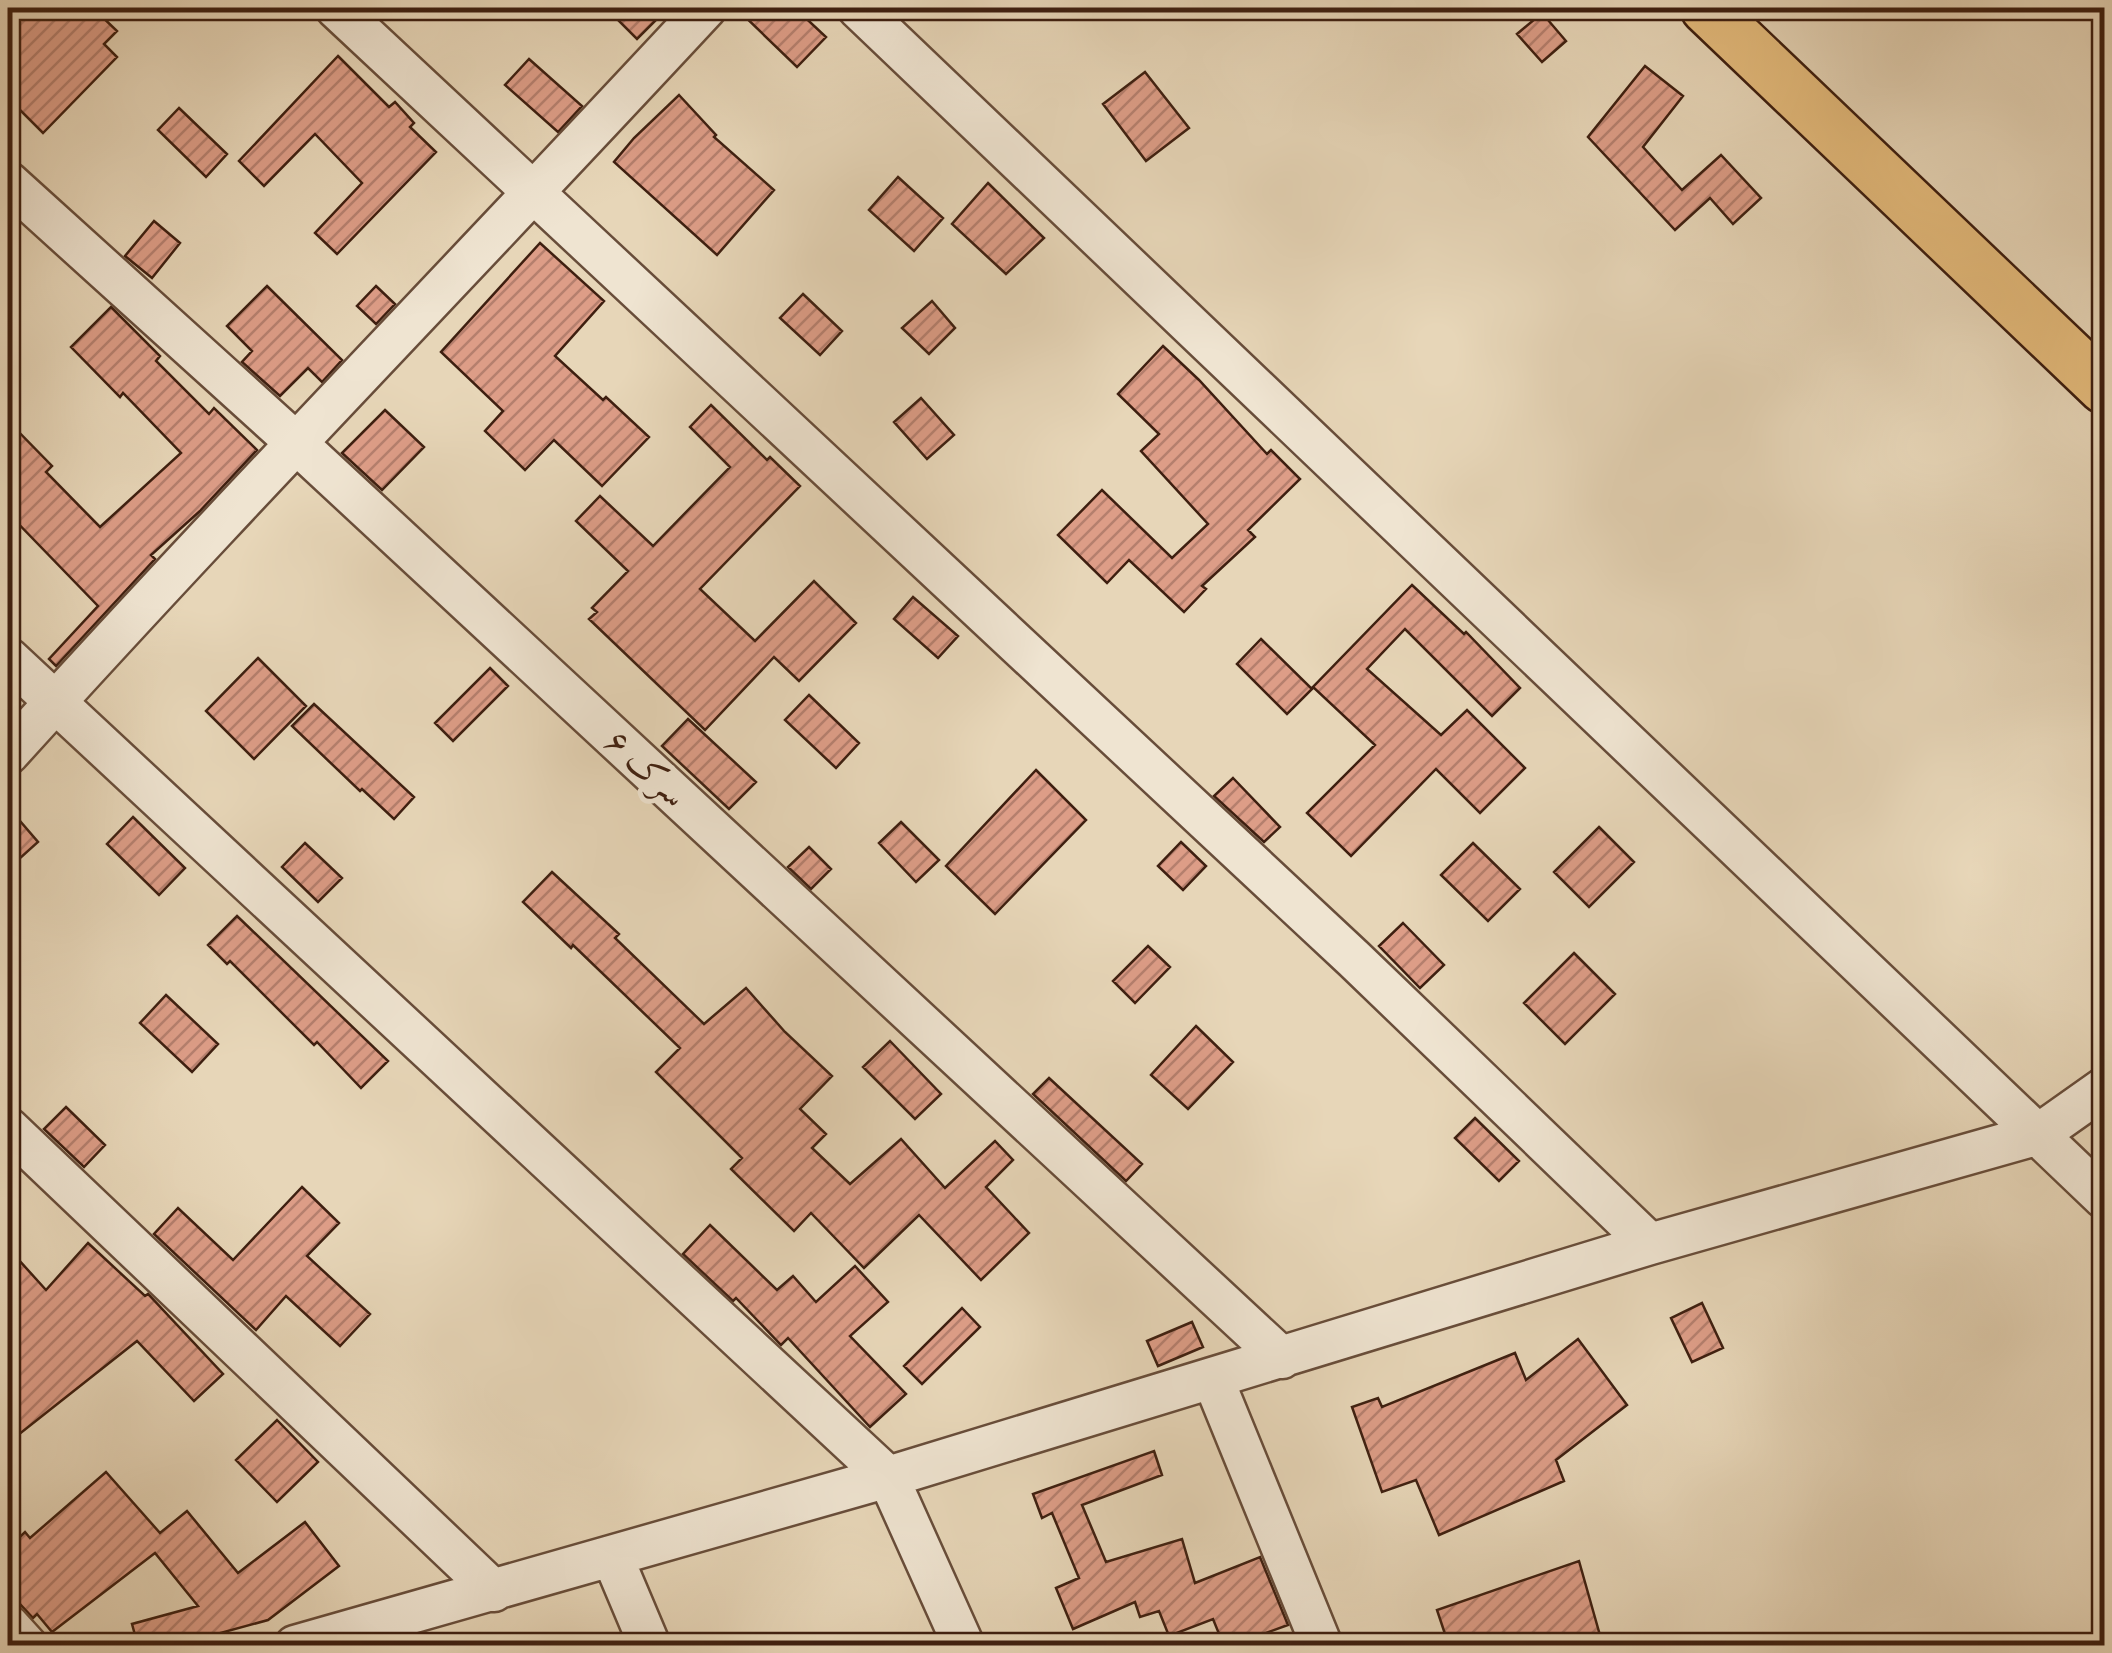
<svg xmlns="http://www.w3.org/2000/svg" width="2112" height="1653" font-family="'IM FELL Double Pica',Amiri,serif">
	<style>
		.building { fill: url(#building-hatch); stroke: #3e1f10; stroke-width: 2.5 }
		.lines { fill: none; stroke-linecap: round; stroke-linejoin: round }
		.minor-casing { stroke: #684d3a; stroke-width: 45 }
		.major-casing { stroke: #3e1f10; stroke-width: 55 }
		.minor { stroke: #efe4d1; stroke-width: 40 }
		.major { stroke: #e4bb7c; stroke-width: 50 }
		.labels { text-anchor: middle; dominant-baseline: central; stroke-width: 10; stroke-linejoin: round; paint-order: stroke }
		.street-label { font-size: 35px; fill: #3e1f10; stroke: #efe4d1 }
	</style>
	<defs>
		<pattern id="building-hatch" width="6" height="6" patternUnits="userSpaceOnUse" patternTransform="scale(2.5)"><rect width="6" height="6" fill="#dd9d87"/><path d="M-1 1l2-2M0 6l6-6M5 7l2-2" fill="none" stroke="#b57f6d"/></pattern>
	</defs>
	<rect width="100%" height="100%" fill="#e7d6b8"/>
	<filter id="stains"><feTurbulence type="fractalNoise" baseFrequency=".002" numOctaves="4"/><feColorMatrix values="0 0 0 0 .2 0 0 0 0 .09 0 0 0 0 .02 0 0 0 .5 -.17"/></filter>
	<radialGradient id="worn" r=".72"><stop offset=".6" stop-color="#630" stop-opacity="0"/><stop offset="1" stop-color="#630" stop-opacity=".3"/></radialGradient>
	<path class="building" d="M 8,8 L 93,8 L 117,31 L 104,44 L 117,57 L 43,133 L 8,98 Z
		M 606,8 L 668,8 L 637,39 Z
		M 736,8 L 795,8 L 826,37 L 797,67 Z
		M 1542,13 L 1566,41 L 1542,62 L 1517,34 Z
		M 338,56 L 389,107 L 395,102 L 414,123 L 410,127 L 436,152 L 337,254 L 315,233 L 362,183 L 315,134 L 264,186 L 239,161 Z
		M 529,59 L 582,106 L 558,132 L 505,85 Z
		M 1645,66 L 1683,96 L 1643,147 L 1682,190 L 1721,155 L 1761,198 L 1733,224 L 1710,198 L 1675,230 L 1588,137 Z
		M 1145,72 L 1189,128 L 1146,161 L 1103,104 Z
		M 679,95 L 716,135 L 714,137 L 774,190 L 717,255 L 614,162 L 634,138 Z
		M 179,108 L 227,154 L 206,177 L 158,130 Z
		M 898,177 L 943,218 L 914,251 L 869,210 Z
		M 988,183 L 1044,238 L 1006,274 L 952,224 Z
		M 154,221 L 180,243 L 152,278 L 125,256 Z
		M 540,243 L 604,301 L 555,356 L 603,400 L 606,397 L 649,437 L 602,486 L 554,440 L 525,470 L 485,431 L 503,411 L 441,352 Z
		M 267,286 L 342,360 L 322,382 L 308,368 L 280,396 L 242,362 L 252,351 L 227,326 Z
		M 376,286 L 395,304 L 376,324 L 357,306 Z
		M 803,294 L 842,331 L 820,355 L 780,318 Z
		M 932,301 L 955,328 L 929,354 L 902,328 Z
		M 111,307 L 160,356 L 156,361 L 209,414 L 214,408 L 257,450 L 200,511 L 151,555 L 155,559 L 56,666 L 49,659 L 98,606 L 8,513 L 8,421 L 52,466 L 46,472 L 100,527 L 181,453 L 123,393 L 120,397 L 71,347 Z
		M 1163,346 L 1199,380 L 1267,454 L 1271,450 L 1300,479 L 1248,530 L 1255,537 L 1202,586 L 1206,589 L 1184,612 L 1129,560 L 1107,583 L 1058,535 L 1102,490 L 1172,558 L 1208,524 L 1141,451 L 1159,434 L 1118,394 Z
		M 921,398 L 954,435 L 927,459 L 894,422 Z
		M 711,405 L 767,460 L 770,457 L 800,486 L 700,589 L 755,641 L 814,581 L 856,623 L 799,681 L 774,657 L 705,730 L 589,619 L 597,612 L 592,608 L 628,571 L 576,521 L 600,496 L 653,546 L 730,467 L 690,427 Z
		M 385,410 L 424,447 L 382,490 L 342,453 Z
		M 1412,585 L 1464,634 L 1466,632 L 1520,688 L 1492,716 L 1405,629 L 1367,669 L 1441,735 L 1467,710 L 1525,768 L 1480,813 L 1436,769 L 1351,856 L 1307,813 L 1375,745 L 1313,687 Z
		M 913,597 L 958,636 L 938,658 L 894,619 Z
		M 1261,639 L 1312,689 L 1287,714 L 1237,664 Z
		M 258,658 L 306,706 L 254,759 L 206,711 Z
		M 490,668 L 508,686 L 453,741 L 435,723 Z
		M 809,695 L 859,743 L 836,768 L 785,720 Z
		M 314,704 L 414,797 L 394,819 L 362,789 L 360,791 L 292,726 Z
		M 688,719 L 756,782 L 729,809 L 662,746 Z
		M 1036,770 L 1086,820 L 995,914 L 946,866 Z
		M 1233,778 L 1280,827 L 1264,842 L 1214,796 Z
		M 8,807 L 38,842 L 8,869 Z
		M 133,817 L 185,868 L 159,895 L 107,844 Z
		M 901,822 L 939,860 L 916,882 L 879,843 Z
		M 1599,827 L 1634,862 L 1589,907 L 1554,872 Z
		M 1181,842 L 1206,866 L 1183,890 L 1158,866 Z
		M 305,843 L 342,878 L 318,902 L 282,867 Z
		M 1473,843 L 1520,889 L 1488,921 L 1441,875 Z
		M 809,847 L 831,869 L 811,889 L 788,867 Z
		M 552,872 L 619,934 L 615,938 L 704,1024 L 746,988 L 785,1032 L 832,1076 L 800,1109 L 826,1134 L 812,1148 L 850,1184 L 901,1139 L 945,1188 L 995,1141 L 1013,1160 L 986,1187 L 1029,1233 L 981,1280 L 919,1215 L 864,1268 L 811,1213 L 794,1231 L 731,1169 L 742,1158 L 656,1072 L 680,1048 L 573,945 L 571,948 L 523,902 Z
		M 237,916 L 388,1061 L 361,1088 L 317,1042 L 314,1045 L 230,961 L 227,964 L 208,945 Z
		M 1403,923 L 1444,965 L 1420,988 L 1379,946 Z
		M 1148,946 L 1170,967 L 1135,1003 L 1113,981 Z
		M 1574,953 L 1615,994 L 1565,1044 L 1524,1003 Z
		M 166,995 L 218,1044 L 192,1072 L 140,1023 Z
		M 1196,1026 L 1233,1062 L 1188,1109 L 1151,1075 Z
		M 890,1041 L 941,1094 L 915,1119 L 863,1067 Z
		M 1049,1078 L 1142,1164 L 1126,1181 L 1033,1094 Z
		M 66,1107 L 105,1145 L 84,1167 L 44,1129 Z
		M 1475,1118 L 1519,1161 L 1499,1181 L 1455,1138 Z
		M 302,1187 L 339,1223 L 307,1256 L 370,1314 L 340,1346 L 286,1296 L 256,1330 L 154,1234 L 178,1208 L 233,1260 Z
		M 710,1225 L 777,1290 L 793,1276 L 816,1302 L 855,1266 L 888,1302 L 850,1336 L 906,1394 L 870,1427 L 788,1338 L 781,1345 L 736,1298 L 733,1301 L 683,1254 Z
		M 88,1243 L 145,1296 L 148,1294 L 223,1374 L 194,1401 L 137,1341 L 8,1443 L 8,1248 L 46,1290 Z
		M 1702,1303 L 1723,1348 L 1692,1362 L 1671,1318 Z
		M 962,1308 L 980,1327 L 922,1384 L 904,1366 Z
		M 1192,1322 L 1203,1347 L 1158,1366 L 1147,1341 Z
		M 1578,1339 L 1627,1405 L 1556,1460 L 1564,1481 L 1439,1535 L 1416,1480 L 1382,1492 L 1352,1407 L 1378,1398 L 1382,1407 L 1515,1353 L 1526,1380 Z
		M 277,1420 L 318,1462 L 277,1502 L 236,1460 Z
		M 1154,1451 L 1162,1475 L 1082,1505 L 1106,1562 L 1182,1539 L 1195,1583 L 1260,1557 L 1288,1625 L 1249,1639 L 1251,1646 L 1224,1646 L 1213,1619 L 1169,1636 L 1159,1611 L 1140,1617 L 1135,1602 L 1073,1629 L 1056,1588 L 1079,1578 L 1052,1513 L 1042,1518 L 1033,1494 Z
		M 106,1472 L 160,1533 L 187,1511 L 238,1573 L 305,1522 L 339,1566 L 268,1620 L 173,1646 L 138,1646 L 132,1624 L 198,1606 L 155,1553 L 52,1632 L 37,1614 L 33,1618 L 8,1591 L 8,1548 L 25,1532 L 30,1538 Z
		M 1579,1561 L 1603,1646 L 1449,1646 L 1437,1610 Z"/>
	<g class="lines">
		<g class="minor-casing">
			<path id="minor" d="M 336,8 L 1354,959 L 1650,1244
				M 858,8 L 2104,1198
				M 8,182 L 294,441 L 1282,1358
				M 8,658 L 888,1477 L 964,1646
				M 8,754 C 236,502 474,258 706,8
				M 8,1128 L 494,1591
				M 1213,1379 L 1322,1646
				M 612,1556 L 650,1646
				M 8,1625 L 27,1646
				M 295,1646 L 888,1477 L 1650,1244 L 2039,1134 L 2104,1088"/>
		</g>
		<g class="major-casing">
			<path id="major" d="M 1706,8 L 2104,388"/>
		</g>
		<use href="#minor" class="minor"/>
		<use href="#major" class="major"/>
	</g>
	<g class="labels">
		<g class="street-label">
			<text transform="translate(646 768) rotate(43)">سرک ۶</text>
		</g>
	</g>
	<rect width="2112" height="1653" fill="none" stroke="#e7d6b8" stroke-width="40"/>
	<rect x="10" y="10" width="2092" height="1633" fill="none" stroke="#3e1f10" stroke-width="5"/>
	<rect x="20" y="20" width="2072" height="1613" fill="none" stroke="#3e1f10" stroke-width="2.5"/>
	<rect width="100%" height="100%" filter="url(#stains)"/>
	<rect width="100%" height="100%" fill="url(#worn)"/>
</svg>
